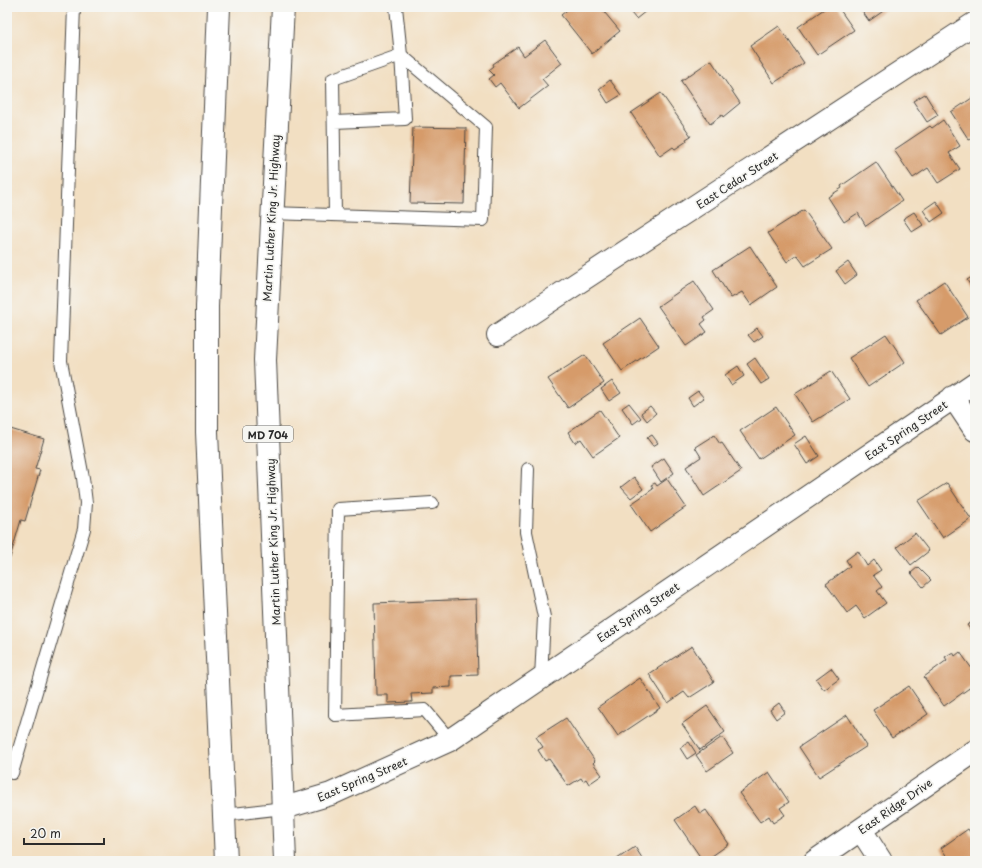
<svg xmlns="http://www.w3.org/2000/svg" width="982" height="868" font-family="'Playpen Sans',sans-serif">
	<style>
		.building { fill: #d69b6a }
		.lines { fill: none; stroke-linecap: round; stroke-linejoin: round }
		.service-casing { stroke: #494642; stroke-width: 14 }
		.minor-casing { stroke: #494642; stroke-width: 24 }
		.primary-casing { stroke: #494642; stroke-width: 24 }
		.service { stroke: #fff; stroke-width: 12 }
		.minor { stroke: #fff; stroke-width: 22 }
		.primary { stroke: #fff; stroke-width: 22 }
		.labels { text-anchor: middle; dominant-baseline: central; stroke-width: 3.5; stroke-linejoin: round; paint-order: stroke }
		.shield { fill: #f6f6f2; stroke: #686867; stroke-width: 1 }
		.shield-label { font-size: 10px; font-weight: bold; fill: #2b2b2b }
		.street-label { font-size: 11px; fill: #2b2b2b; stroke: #f6f6f2 }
	</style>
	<rect width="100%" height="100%" fill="#f6f6f2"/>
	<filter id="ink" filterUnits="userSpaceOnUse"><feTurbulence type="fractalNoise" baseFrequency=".025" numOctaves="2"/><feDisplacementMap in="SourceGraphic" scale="8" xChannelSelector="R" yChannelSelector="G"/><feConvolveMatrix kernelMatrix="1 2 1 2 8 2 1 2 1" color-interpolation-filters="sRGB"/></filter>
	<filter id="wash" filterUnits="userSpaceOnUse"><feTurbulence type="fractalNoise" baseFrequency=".012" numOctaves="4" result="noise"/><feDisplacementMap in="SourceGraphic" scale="16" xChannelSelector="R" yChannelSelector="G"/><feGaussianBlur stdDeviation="0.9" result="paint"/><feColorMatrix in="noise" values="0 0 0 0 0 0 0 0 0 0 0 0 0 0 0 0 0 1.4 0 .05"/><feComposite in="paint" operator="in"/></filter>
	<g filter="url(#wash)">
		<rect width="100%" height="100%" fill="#f2dfc2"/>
		<g id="blocks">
			<path class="building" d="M 571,7 L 600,7 L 620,31 L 592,54 L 561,15 Z
				M 626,7 L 651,7 L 636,19 Z
				M 827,7 L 838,7 L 854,30 L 817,55 L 798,27 Z
				M 859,7 L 889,7 L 869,21 Z
				M 779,26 L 804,63 L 774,83 L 750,46 Z
				M 545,40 L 562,63 L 542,79 L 548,86 L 519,108 L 500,83 L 495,87 L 489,79 L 494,75 L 489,70 L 494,66 L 493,64 L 518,47 L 524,56 Z
				M 711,60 L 740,103 L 723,117 L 722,115 L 710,124 L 681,81 Z
				M 7,77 L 11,77 L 8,117 L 7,117 Z
				M 610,80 L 621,95 L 608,103 L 599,89 Z
				M 661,93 L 691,136 L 686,139 L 687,141 L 675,149 L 673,147 L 660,156 L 631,113 Z
				M 925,94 L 938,115 L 927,122 L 913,101 Z
				M 975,96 L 975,137 L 969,140 L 951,112 Z
				M 943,120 L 960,146 L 949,153 L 960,169 L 938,183 L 928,168 L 913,178 L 894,150 L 930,126 L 932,128 Z
				M 413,127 L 466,128 L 464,204 L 410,203 Z
				M 876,162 L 902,201 L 866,226 L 858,213 L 844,222 L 828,197 L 842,188 L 841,186 Z
				M 936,201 L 944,213 L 931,222 L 923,210 Z
				M 804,210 L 832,249 L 805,266 L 797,255 L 787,262 L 768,233 Z
				M 914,212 L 923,225 L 912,232 L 903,219 Z
				M 750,246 L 777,287 L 751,305 L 742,292 L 731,298 L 713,270 Z
				M 848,262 L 857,275 L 845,284 L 836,271 Z
				M 975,275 L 975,293 L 967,280 Z
				M 694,281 L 714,310 L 704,317 L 706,320 L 701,324 L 707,332 L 686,346 L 658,306 Z
				M 944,281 L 968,317 L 941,335 L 916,300 Z
				M 640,318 L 659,346 L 622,371 L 603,343 Z
				M 757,328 L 763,336 L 754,342 L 748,335 Z
				M 886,334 L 905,362 L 868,387 L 849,358 Z
				M 585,355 L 604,383 L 568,408 L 548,379 Z
				M 755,358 L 769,379 L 761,384 L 747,364 Z
				M 738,366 L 744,376 L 731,385 L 725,375 Z
				M 831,371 L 850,399 L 813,422 L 795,394 Z
				M 612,381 L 621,393 L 609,401 L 601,389 Z
				M 698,391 L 704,398 L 693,406 L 688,398 Z
				M 629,403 L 641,418 L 633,424 L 622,408 Z
				M 650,406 L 656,413 L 647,421 L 641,413 Z
				M 776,407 L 795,435 L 759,459 L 740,431 Z
				M 600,410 L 619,438 L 593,456 L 581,439 L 575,443 L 568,432 Z
				M 7,428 L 44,439 L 35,469 L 40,470 L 25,521 L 21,520 L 7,568 Z
				M 652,435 L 658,443 L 653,446 L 647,438 Z
				M 714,435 L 720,444 L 722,443 L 741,471 L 704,496 L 686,467 L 701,457 L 695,447 Z
				M 806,436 L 819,456 L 807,464 L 794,444 Z
				M 664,458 L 674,473 L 661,482 L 651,467 Z
				M 634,477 L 643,489 L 631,498 L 621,487 Z
				M 667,479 L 686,507 L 650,532 L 631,504 L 653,489 L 651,485 L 655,483 L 657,486 Z
				M 947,483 L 971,519 L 943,538 L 918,501 Z
				M 915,533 L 929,551 L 911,565 L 897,547 Z
				M 858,551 L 867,566 L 874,560 L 881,570 L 873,575 L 882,587 L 877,591 L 886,603 L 865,618 L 856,606 L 847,613 L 826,584 L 850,566 L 846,560 Z
				M 918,567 L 931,580 L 923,587 L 911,573 Z
				M 476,599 L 478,675 L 451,676 L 451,687 L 433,688 L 433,693 L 411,694 L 412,702 L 388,703 L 388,695 L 376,695 L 374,603 Z
				M 975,620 L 975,636 L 967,625 Z
				M 692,646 L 714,682 L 689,698 L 684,692 L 668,703 L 649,674 Z
				M 953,652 L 955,656 L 960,652 L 975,673 L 975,684 L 944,706 L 924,677 L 947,660 L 945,657 Z
				M 831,668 L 839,679 L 824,690 L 816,679 Z
				M 640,678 L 660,708 L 618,736 L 598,707 Z
				M 909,686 L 928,714 L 892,738 L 873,710 Z
				M 779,703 L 785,712 L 776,719 L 770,710 Z
				M 707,706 L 725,732 L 700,750 L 682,724 Z
				M 847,715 L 867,746 L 819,777 L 799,747 Z
				M 566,718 L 595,761 L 593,763 L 602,775 L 589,784 L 586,779 L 583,781 L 581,778 L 568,786 L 549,759 L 545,761 L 538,750 L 543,747 L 536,737 Z
				M 722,737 L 733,753 L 707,771 L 696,755 Z
				M 689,742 L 696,753 L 687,759 L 680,748 Z
				M 769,772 L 789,802 L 780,808 L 785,815 L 773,823 L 769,816 L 760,822 L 739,793 Z
				M 695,806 L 700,814 L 706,810 L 729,844 L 705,861 L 703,861 L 675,820 Z
				M 968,829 L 975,839 L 975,861 L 950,861 L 941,848 Z
				M 635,847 L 644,861 L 614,861 Z"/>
		</g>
	</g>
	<g filter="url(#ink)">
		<use href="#blocks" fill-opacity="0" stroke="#494642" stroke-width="1"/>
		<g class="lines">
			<g class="service-casing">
				<path id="service" d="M 334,122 L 405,119 L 401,55 L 333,79 L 335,215
					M 271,213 L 483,220 L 486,127 L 401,55 L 396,7
					M 528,469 L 526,532 L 544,617 L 541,678
					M 432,503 L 338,509 L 335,715 L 425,710 L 450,740
					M 12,773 L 84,529 L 86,503 L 83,478 L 61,361 L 74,7
					M 224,815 L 284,808"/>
			</g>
			<g class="minor-casing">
				<path id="minor" d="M 498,335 L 975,23
					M 953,397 L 975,430
					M 284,808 L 331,794 L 450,740 L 975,383
					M 861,830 L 881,861
					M 815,861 L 975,751"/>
			</g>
			<g class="primary-casing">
				<path id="primary" d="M 219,7 L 207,307 L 207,432 L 226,861
					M 283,7 L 265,360 L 285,861"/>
			</g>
			<use href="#service" class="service"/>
			<use href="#minor" class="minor"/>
			<use href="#primary" class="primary"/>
		</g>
	</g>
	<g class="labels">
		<rect class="shield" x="243" y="426" width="50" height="16" rx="3"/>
		<g class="shield-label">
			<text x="268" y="434">MD 704</text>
		</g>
		<g class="street-label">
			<text transform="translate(737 180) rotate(-33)">East Cedar Street</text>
			<text transform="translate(271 218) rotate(-87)">Martin Luther King Jr. Highway</text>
			<text transform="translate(906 430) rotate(-34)">East Spring Street</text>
			<text transform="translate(273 542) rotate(-92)">Martin Luther King Jr. Highway</text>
			<text transform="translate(638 612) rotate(-34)">East Spring Street</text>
			<text transform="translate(362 779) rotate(-23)">East Spring Street</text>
			<text transform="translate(895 806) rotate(-35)">East Ridge Drive</text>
		</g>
	</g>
	<rect width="982" height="868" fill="none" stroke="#f6f6f2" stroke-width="24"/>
	<path d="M24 838v6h80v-6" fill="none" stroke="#2b2b2b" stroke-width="2"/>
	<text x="30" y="838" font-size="12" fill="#2b2b2b" stroke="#f6f6f2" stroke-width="3" paint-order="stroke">20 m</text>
</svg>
